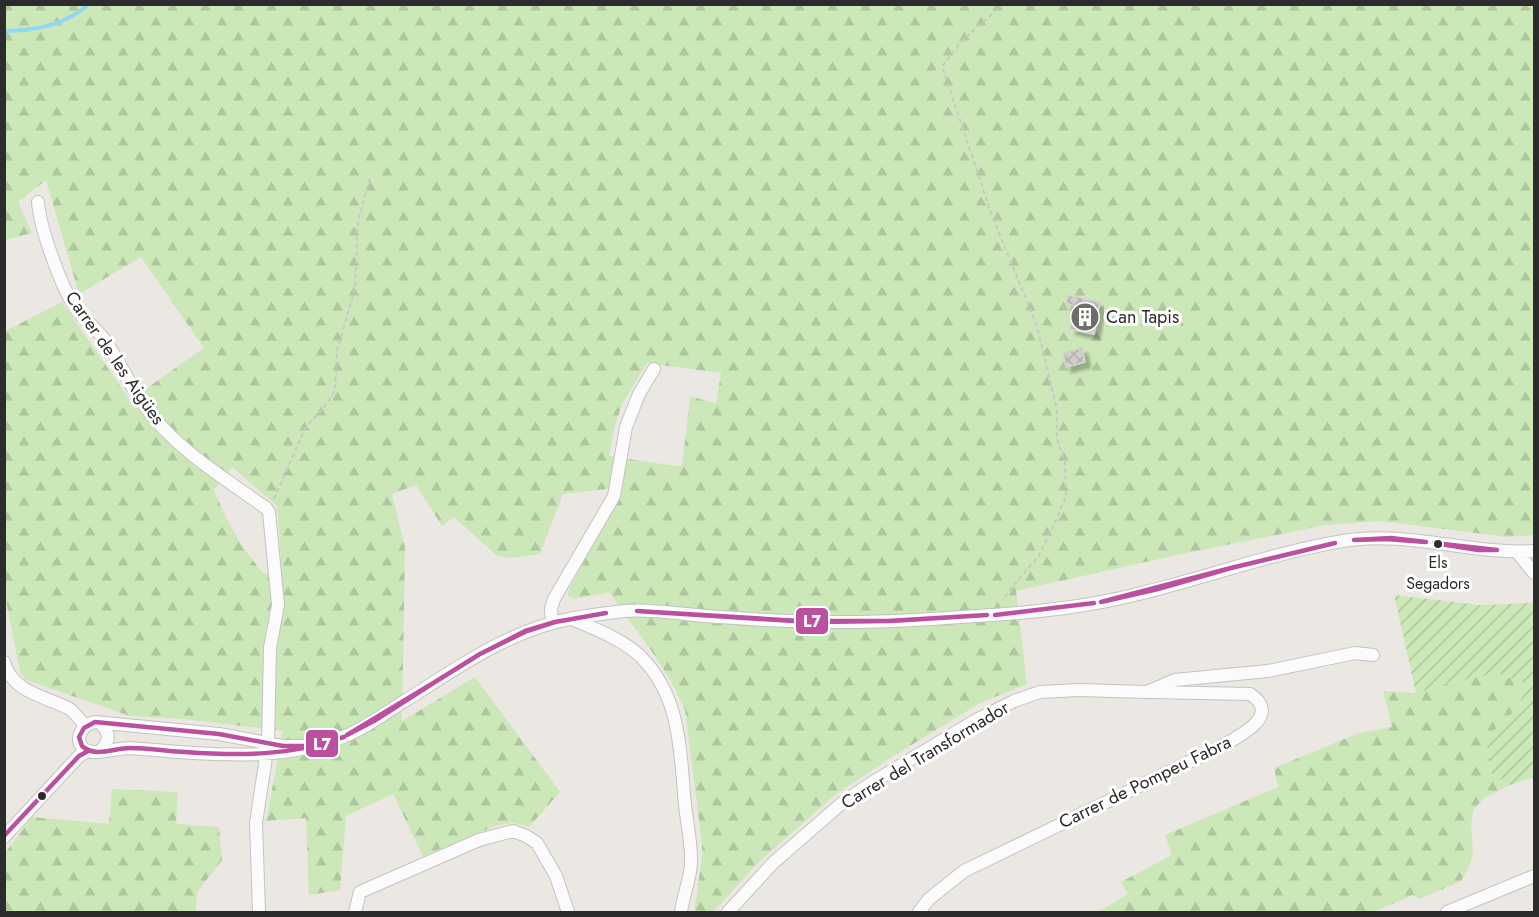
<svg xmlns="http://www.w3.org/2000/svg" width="1539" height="917" font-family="Jost,sans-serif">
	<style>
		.forest { fill: url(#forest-firs); fill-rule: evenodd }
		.garden { fill: url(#garden-furrows) }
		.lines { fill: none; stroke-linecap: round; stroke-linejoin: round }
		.stream { stroke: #90d8f1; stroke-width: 4 }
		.building { fill: url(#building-cross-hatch); stroke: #d6d3ce; stroke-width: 1.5; filter: url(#shadow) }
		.minor-casing { stroke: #c4c3c3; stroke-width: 14 }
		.path { stroke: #c8c8c7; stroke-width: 2; stroke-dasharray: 4.5 3; stroke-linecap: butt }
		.minor { stroke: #fcfbfb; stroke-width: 12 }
		.bus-1-casing { stroke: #fff; stroke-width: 9 }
		.bus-1 { stroke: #bb50a0; stroke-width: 4.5 }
		.bus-dot { fill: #2c2c2c; stroke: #fff; stroke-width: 2 }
		.labels { text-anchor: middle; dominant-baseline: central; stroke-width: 6; stroke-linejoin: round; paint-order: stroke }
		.bus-label { font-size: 16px; fill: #2c2c2c; stroke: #fff }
		.poi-label { font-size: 18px; fill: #2c2c2c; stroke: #fff; text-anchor: start }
		.street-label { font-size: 18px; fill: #2c2c2c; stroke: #fff }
		.line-badge { stroke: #fff; stroke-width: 2 }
		.badge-label { font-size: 16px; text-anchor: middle; font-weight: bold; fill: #fff }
	</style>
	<defs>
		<pattern id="forest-firs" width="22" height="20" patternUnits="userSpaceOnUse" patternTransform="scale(1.5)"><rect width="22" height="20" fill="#cce8b8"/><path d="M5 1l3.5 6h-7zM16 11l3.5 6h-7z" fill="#afc79e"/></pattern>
		<pattern id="garden-furrows" width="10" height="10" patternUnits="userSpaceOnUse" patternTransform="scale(1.5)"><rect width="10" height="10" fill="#cce8b8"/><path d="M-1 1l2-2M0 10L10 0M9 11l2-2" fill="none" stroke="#afc79e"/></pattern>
		<pattern id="building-cross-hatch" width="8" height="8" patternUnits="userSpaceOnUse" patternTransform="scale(1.5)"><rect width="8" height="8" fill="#cfcdc9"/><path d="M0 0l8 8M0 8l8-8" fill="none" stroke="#b2b0ad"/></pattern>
		<filter id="shadow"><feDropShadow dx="5.5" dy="5.5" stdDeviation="1.5" flood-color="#0004"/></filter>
	</defs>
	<rect width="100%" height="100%" fill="#ebe7e2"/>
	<path class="forest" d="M 5,5 L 1534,5 L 1534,535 L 1508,537 L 1380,521 L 1326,525 L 1177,555 L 1016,591 L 1027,684 L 980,703 L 887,760 L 835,795 L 759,862 L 713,912 L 694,912 L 702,857 L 702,844 L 685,710 L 671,681 L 653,653 L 609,592 L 574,599 L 568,596 L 568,591 L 624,487 L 563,494 L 540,554 L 511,558 L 497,556 L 454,517 L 442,526 L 416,485 L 392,494 L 405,548 L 402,721 L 475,677 L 560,792 L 529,827 L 514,823 L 498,825 L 423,856 L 393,794 L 346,816 L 340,890 L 309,895 L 306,818 L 266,821 L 283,731 L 184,719 L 130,716 L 26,680 L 20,672 L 5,596 L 5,331 L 62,302 L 130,400 L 204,348 L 141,257 L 79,294 L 46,180 L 18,202 L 32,233 L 5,240 ZM 647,363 L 721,373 L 716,404 L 690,396 L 682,467 L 609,456 L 615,425 L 623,402 ZM 232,467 L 277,506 L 282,572 L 263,573 C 241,547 227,522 214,490 Z
		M 1497,673 L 1527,684 L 1520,706 L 1486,738 L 1491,772 L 1510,785 L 1484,798 L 1474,809 L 1471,824 L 1473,854 L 1469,867 L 1461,881 L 1420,899 L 1413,895 L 1374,912 L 1098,912 L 1128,894 L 1121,882 L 1172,855 L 1165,835 L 1278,787 L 1274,768 L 1359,733 L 1392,727 L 1383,691 L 1416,693 L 1455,681 Z
		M 112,789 L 178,792 L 176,824 L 219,827 L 222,860 L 197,892 L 196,912 L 5,912 L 5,853 L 32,817 L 109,824 Z"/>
	<path class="garden" d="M 1394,595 L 1480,605 L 1534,603 L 1534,777 L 1510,785 L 1491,773 L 1486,738 L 1520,706 L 1527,684 L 1497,673 L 1455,681 L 1416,693 Z"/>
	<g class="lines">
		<path class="stream" d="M 4,31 C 35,31 66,25 89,4"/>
	</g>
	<path class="building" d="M 1068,295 L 1100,302 L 1094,334 L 1070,329 L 1075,306 L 1066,304 Z
		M 1082,348 L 1085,362 L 1066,367 L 1063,353 Z"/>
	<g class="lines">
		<g class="minor-casing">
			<path id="minor" d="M 38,202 C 40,229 61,286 76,309 C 84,320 96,328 104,339 C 119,360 129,384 144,405 C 174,448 224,478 266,508 L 269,512 L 278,605 L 270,648 L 268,744 L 256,823 L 259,912
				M 1517,552 L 1534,573
				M 572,619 C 595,629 622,639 640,656 C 681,696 680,751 685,805 C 687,824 692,844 691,864 C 690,880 683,896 681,912
				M 552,623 L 551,609 L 554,599 L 614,496 L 626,427 L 639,394 L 654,369
				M 4,662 C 12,692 44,696 68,708 C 74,711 80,720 84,725
				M 101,724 C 110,733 110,741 101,750
				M 312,746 L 283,746 L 219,734 L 95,722 C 77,725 72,749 92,752 C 103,753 118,748 130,748 C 158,750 186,753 214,754 C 230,754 245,755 261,754 C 289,753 316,747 343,737 C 364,729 384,714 403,702 C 459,667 508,630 574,618 C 600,614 625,609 651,611 C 674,612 697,616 720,617 C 784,622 849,624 912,620 C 973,616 1036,614 1096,603 C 1180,588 1259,555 1343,541 C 1407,530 1470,555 1534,551
				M 4,837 L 79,756 L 88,751
				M 355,912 L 360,892 L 479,840 L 513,831 L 526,836 L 537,843 L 556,876 L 568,912
				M 728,912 L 773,863 L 842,803 L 873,782 L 978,719 L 1014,701 L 1040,692 L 1078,690 L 1147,692 L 1175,680 L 1268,671 L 1355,653 L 1373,655
				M 919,912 L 929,899 L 964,871 L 1218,748 C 1236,738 1284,716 1250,694 L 1151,692
				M 1447,912 L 1534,876"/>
		</g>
		<path class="path" d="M 1003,4 L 962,41 L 942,66 L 991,213 L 1037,326 L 1057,410 L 1057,439 L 1065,462 L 1066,496 L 1053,527 L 1038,557 L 1013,586 L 1003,600
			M 274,499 L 305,429 L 328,402 L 335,390 L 337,350 L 355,289 L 358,221 L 370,178"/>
		<use href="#minor" class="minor"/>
		<g class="bus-1-casing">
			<path id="bus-1" d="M 1354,540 L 1391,538 L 1426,542
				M 1354,540 L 1386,539 L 1426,542
				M 1434,543 L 1497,550
				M 1434,543 L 1478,550 L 1497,550
				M 1231,568 L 1335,543
				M 1231,568 L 1335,543
				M 1101,602 L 1231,568
				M 1101,602 L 1158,589 L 1231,568
				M 637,611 L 793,621 L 891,621 L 987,615
				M 637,611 L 816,622 L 888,621 L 987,615
				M 995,615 L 1094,603
				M 995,615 L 1094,603
				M 555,622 L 606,613
				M 555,622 L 606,613
				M 480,654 L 525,631 L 555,622
				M 480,654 L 527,631 L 555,622
				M 435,682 L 480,654
				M 435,682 L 480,654
				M 95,722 L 219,734 L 283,746 L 312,746 L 344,737 C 292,756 239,756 185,752 C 167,751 148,748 130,748 C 114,748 95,758 82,746 L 79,737 L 84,728 Z
				M 347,735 L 435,682
				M 347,735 L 374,721 L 435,682
				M 4,836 L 79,756 L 88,751"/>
		</g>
		<use href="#bus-1" class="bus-1"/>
	</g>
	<defs>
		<g id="building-disc" transform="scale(1.5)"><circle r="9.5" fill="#6f6d6c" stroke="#fff"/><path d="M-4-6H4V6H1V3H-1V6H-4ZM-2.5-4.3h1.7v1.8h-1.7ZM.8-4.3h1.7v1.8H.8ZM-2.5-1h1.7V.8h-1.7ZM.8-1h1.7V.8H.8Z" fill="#fff"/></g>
	</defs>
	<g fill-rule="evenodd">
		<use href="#building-disc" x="1085" y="317"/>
	</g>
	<g class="bus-dot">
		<circle cx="1438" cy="544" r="5"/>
		<circle cx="42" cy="796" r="5"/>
	</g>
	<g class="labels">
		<g class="bus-label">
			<text x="1438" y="562">Els<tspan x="1438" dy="21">Segadors</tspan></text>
		</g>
		<g class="poi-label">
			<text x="1106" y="317">Can Tapis</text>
		</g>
		<g class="street-label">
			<text transform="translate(115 358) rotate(55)">Carrer de les Aigües</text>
			<text transform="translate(925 755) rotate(-31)">Carrer del Transformador</text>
			<text transform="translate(1145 782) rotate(-26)">Carrer de Pompeu Fabra</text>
		</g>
	</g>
	<g class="line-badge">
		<rect x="795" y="607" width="34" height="28" rx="6" fill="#bb50a0"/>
		<rect x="305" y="729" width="34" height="29" rx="6" fill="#bb50a0"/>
	</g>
	<g class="badge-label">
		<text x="812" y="627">L7</text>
		<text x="322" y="750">L7</text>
	</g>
	<rect width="1539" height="917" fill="none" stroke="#2c2c2c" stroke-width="12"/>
</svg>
